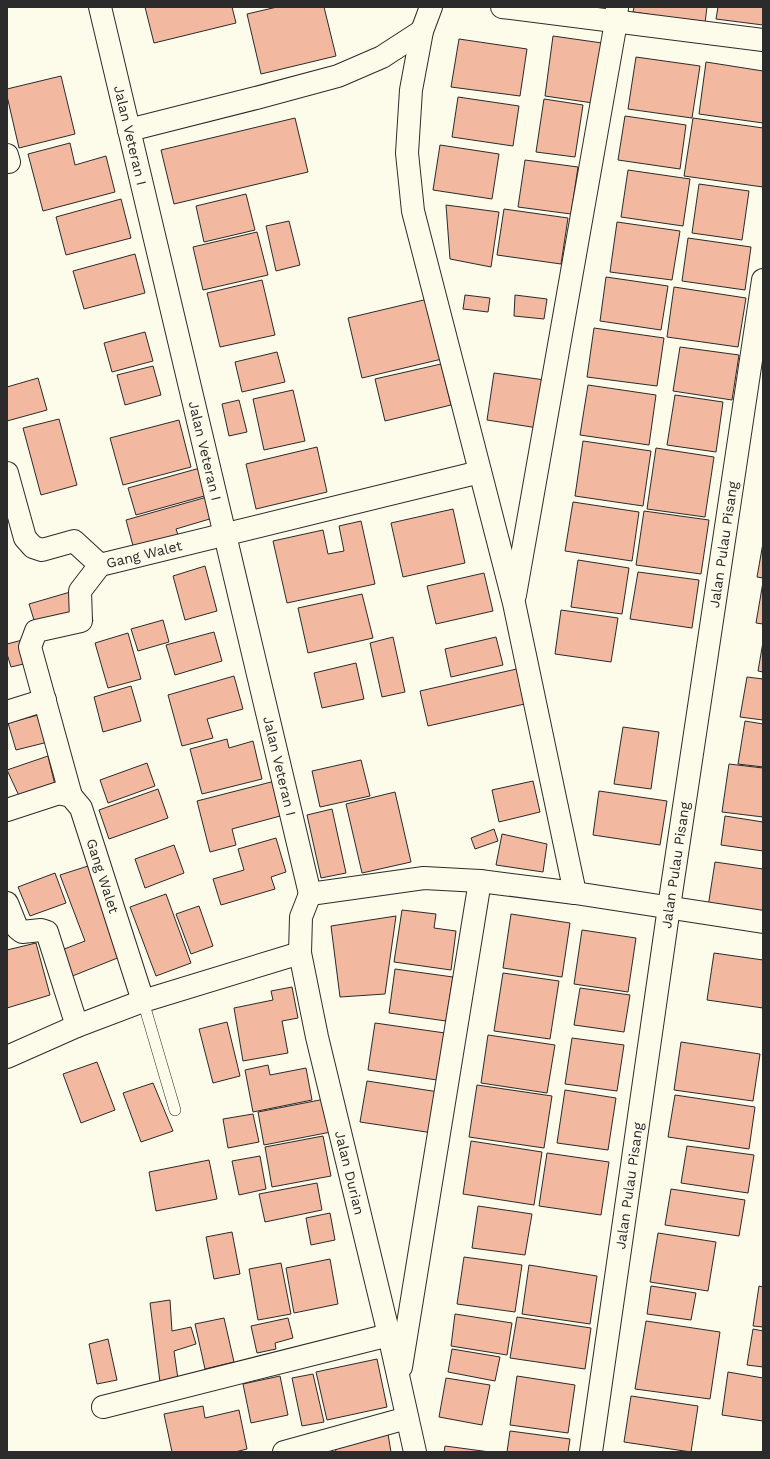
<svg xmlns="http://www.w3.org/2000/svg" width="770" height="1459" font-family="'Work Sans',sans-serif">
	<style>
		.building { fill: #f2b8a0; stroke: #2b2b2b }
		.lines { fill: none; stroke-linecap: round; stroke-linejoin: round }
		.lane-casing { stroke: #2b2b2b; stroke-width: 12 }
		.street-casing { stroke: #2b2b2b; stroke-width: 24 }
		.secondary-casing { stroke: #2b2b2b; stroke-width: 24 }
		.lane { stroke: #fdfbea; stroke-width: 11 }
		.street { stroke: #fdfbea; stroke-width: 22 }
		.secondary { stroke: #fdfbea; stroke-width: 22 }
		.labels { text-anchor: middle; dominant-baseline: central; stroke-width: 3; stroke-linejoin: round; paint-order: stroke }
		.street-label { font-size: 14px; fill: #2b2b2b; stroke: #fdfbea }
	</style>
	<rect width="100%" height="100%" fill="#fdfbea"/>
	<path class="building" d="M 145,7 L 232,7 L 236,23 L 154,43 Z
		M 277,7 L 324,7 L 336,56 L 261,74 L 247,14 Z
		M 634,7 L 707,7 L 705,23 L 633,12 Z
		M 718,7 L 763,7 L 763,25 L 716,19 Z
		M 553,36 L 602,43 L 593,103 L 545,96 Z
		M 459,39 L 527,49 L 520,96 L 451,87 Z
		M 636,57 L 700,66 L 692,118 L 628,109 Z
		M 706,62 L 763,71 L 763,123 L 699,114 Z
		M 61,76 L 75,134 L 19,148 L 7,96 L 7,89 Z
		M 458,97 L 519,106 L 513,146 L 452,137 Z
		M 544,99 L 583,105 L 575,157 L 536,152 Z
		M 625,116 L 686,125 L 680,169 L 618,160 Z
		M 295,118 L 308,172 L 174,204 L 161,150 Z
		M 693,118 L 763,128 L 763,187 L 684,176 Z
		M 70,143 L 75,165 L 106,156 L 115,192 L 43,211 L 28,154 Z
		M 440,145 L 499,154 L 492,199 L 433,190 Z
		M 525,160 L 578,167 L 571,214 L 518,207 Z
		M 628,170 L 690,179 L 683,226 L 621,217 Z
		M 699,184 L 749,191 L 742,240 L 692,233 Z
		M 246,194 L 255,230 L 204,242 L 196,206 Z
		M 121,199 L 131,238 L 66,255 L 56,217 Z
		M 446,205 L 499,212 L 491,267 L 450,259 Z
		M 504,209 L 568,218 L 561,264 L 497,255 Z
		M 289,221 L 300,265 L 276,271 L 266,226 Z
		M 617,222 L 680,231 L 672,280 L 610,272 Z
		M 257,232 L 268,275 L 203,290 L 193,247 Z
		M 688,238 L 751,247 L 745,290 L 682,281 Z
		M 135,254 L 145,293 L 84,309 L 73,271 Z
		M 606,277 L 668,286 L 661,330 L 600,321 Z
		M 262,280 L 275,335 L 220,347 L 207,293 Z
		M 674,287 L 746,298 L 738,347 L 667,337 Z
		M 465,295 L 490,298 L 488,312 L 463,309 Z
		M 515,295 L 547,299 L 544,319 L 514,316 Z
		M 428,299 L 442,359 L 362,378 L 348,318 Z
		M 594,328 L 664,338 L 657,386 L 587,377 Z
		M 145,332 L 153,361 L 112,372 L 104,343 Z
		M 680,347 L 739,355 L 732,400 L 673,391 Z
		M 277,352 L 285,382 L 242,392 L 235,362 Z
		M 441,364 L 451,405 L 385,421 L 375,379 Z
		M 153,366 L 161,395 L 125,405 L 117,375 Z
		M 494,373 L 545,380 L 538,428 L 487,420 Z
		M 38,378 L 47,410 L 7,421 L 7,387 Z
		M 588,385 L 656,395 L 649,445 L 580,435 Z
		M 293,390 L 305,441 L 264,450 L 253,399 Z
		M 675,395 L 723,402 L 716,452 L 667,445 Z
		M 239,400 L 247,432 L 229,436 L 222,404 Z
		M 59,419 L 77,485 L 41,495 L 23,428 Z
		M 179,420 L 191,467 L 123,485 L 110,438 Z
		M 583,441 L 651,451 L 643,506 L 575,496 Z
		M 317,447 L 327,492 L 256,509 L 246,464 Z
		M 656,448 L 714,457 L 705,517 L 647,509 Z
		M 200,468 L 208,495 L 136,515 L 128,488 Z
		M 207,497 L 213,518 L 176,529 L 180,541 L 135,553 L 126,520 Z
		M 573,502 L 639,512 L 632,561 L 565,551 Z
		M 453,509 L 465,563 L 403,577 L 391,523 Z
		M 644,511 L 709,520 L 701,574 L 636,565 Z
		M 361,521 L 375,584 L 287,603 L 273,541 L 323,530 L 328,554 L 344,551 L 339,526 Z
		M 763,543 L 763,578 L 757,577 Z
		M 578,560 L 629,568 L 622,614 L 571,607 Z
		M 205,566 L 217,611 L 185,620 L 173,576 Z
		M 638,572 L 699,580 L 692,628 L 630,619 Z
		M 484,573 L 493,611 L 436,624 L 427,586 Z
		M 763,582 L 763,624 L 756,623 Z
		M 84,588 L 93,621 L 39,636 L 29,604 Z
		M 362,594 L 373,638 L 308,653 L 298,608 Z
		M 561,610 L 618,618 L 611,662 L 555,654 Z
		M 163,620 L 169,642 L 138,651 L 131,629 Z
		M 214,632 L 222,661 L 175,675 L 166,645 Z
		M 128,633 L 141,679 L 108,688 L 95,643 Z
		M 34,637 L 40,660 L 11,667 L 7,654 L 7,644 Z
		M 393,637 L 405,692 L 382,697 L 370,643 Z
		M 496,637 L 503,665 L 451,677 L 445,649 Z
		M 763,642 L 763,672 L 758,671 Z
		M 356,663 L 364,699 L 322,708 L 314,673 Z
		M 521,668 L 529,703 L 428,726 L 420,691 Z
		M 234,676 L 243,709 L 207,719 L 213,738 L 182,746 L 168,695 Z
		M 747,677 L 763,679 L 763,720 L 740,717 Z
		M 131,686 L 141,721 L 103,732 L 94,697 Z
		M 53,711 L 60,739 L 16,750 L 8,723 Z
		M 745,721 L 763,724 L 763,767 L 738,764 Z
		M 623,727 L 659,732 L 651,789 L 614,784 Z
		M 227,739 L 229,748 L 253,741 L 262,779 L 202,794 L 190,749 Z
		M 48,756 L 55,785 L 20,798 L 7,770 Z
		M 361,760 L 370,796 L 320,807 L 312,771 Z
		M 147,763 L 155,786 L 108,803 L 100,780 Z
		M 729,764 L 763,768 L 763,817 L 722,812 Z
		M 275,781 L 284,815 L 232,829 L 236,845 L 210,852 L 197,801 Z
		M 533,781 L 540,812 L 499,822 L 492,790 Z
		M 158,789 L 168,818 L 109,839 L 99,810 Z
		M 599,791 L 667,801 L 660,845 L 593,835 Z
		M 395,792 L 411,862 L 362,873 L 346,804 Z
		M 332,809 L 346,873 L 321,878 L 307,815 Z
		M 725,816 L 763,822 L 763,851 L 721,845 Z
		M 494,829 L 498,841 L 475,849 L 471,838 Z
		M 502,834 L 547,844 L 543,872 L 496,865 Z
		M 276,838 L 286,872 L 271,877 L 275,889 L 221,905 L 213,879 L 244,870 L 238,849 Z
		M 174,845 L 184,873 L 145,888 L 135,859 Z
		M 715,862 L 763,869 L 763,915 L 708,907 Z
		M 88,866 L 120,957 L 70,977 L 59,951 L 85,941 L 60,875 Z
		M 55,873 L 66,903 L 30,916 L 18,887 Z
		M 166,894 L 191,963 L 156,976 L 130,907 Z
		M 199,906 L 213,946 L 191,954 L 176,914 Z
		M 402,910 L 436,914 L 434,928 L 456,931 L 451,970 L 394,962 Z
		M 511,914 L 570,923 L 562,977 L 503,968 Z
		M 396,916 L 385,994 L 340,997 L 331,926 Z
		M 582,930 L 636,938 L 628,992 L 574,984 Z
		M 36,943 L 50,995 L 7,1008 L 7,950 Z
		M 714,953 L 763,960 L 763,1008 L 707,1000 Z
		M 395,969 L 453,977 L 446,1021 L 389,1013 Z
		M 503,973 L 559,981 L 550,1039 L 494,1031 Z
		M 292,987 L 298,1018 L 282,1021 L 288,1053 L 243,1061 L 234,1008 L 273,1000 L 271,991 Z
		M 580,988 L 630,995 L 624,1032 L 574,1025 Z
		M 227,1022 L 240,1076 L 213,1083 L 199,1029 Z
		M 375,1023 L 452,1034 L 444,1081 L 368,1070 Z
		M 488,1035 L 555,1045 L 547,1093 L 481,1083 Z
		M 572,1038 L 624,1045 L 617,1091 L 565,1084 Z
		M 681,1042 L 760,1054 L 753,1101 L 674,1090 Z
		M 97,1062 L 115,1110 L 81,1123 L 63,1074 Z
		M 268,1065 L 270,1075 L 306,1068 L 312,1100 L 253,1112 L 245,1070 Z
		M 367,1081 L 439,1092 L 433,1133 L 360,1122 Z
		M 153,1083 L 173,1131 L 141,1142 L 123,1093 Z
		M 477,1085 L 552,1096 L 544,1148 L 469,1137 Z
		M 565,1090 L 616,1098 L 608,1150 L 557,1143 Z
		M 675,1095 L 755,1107 L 749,1149 L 668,1137 Z
		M 325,1099 L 331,1132 L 264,1145 L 258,1112 Z
		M 253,1114 L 259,1142 L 228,1148 L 223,1119 Z
		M 323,1136 L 331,1176 L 272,1187 L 265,1147 Z
		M 471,1141 L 542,1152 L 534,1205 L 463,1194 Z
		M 687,1146 L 754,1155 L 748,1193 L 681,1183 Z
		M 547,1153 L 609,1162 L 601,1215 L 539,1206 Z
		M 260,1156 L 266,1189 L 239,1195 L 232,1161 Z
		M 209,1160 L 217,1199 L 156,1211 L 149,1172 Z
		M 317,1183 L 322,1210 L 265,1222 L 259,1194 Z
		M 671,1189 L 745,1200 L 739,1236 L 665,1225 Z
		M 478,1206 L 532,1214 L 525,1255 L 472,1248 Z
		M 330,1213 L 335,1240 L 311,1245 L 306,1218 Z
		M 232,1232 L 240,1274 L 214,1279 L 206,1237 Z
		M 658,1233 L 716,1242 L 708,1291 L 650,1282 Z
		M 464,1257 L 522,1265 L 515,1312 L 457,1304 Z
		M 330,1259 L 338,1304 L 294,1313 L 286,1268 Z
		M 281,1263 L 291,1314 L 258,1320 L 249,1269 Z
		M 529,1265 L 597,1276 L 590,1324 L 522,1314 Z
		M 651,1286 L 696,1293 L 691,1320 L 647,1314 Z
		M 759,1286 L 763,1287 L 763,1327 L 753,1326 Z
		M 170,1300 L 172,1331 L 191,1327 L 196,1344 L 174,1351 L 178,1379 L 160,1382 L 150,1303 Z
		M 455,1314 L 512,1323 L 507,1355 L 451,1346 Z
		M 517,1317 L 591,1328 L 585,1369 L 510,1358 Z
		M 224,1318 L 234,1362 L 205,1369 L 195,1324 Z
		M 288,1318 L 293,1338 L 275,1343 L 276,1349 L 257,1353 L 251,1326 Z
		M 646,1321 L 720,1332 L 710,1399 L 635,1389 Z
		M 753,1329 L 763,1331 L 763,1367 L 747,1365 Z
		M 108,1339 L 117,1380 L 97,1384 L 89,1344 Z
		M 452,1349 L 500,1357 L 495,1381 L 448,1372 Z
		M 377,1359 L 387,1407 L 327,1420 L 316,1372 Z
		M 728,1372 L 763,1378 L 763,1421 L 722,1415 Z
		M 313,1374 L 324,1422 L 302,1426 L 292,1378 Z
		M 280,1376 L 288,1415 L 251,1423 L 243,1384 Z
		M 517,1376 L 575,1385 L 568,1433 L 510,1425 Z
		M 446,1378 L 490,1385 L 482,1425 L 439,1417 Z
		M 631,1396 L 698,1406 L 691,1452 L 624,1442 Z
		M 203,1406 L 205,1418 L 239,1410 L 247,1449 L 235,1452 L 172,1452 L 164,1414 Z
		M 510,1431 L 570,1439 L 568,1452 L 507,1452 Z
		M 388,1434 L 391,1452 L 336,1452 L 335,1446 Z
		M 445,1446 L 490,1452 L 444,1452 Z"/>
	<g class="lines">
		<g class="lane-casing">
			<path id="lane" d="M 143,1001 L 175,1110"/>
		</g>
		<g class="street-casing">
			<g id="street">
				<path id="s1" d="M 100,7 L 310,894"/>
				<path d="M 431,7 L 422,31 L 411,90 L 407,153 L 413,211 L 514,603 L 575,893"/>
				<path d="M 502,7 L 763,40"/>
				<path d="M 129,130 L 256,98 L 338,76 L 382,57 L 422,31"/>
				<path d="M 7,155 L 9,162"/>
				<path id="s2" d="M 7,473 L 25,538 L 33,547 L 42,550 L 74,541 L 100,565 L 480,472"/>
				<path d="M 515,595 L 616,22 L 617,7"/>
				<path d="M 7,712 L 45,700"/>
				<path d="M 71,796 L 30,647 L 36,631 L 81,621 L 80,591 L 100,565"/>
				<path id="s3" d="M 7,810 L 59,793 L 71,796 L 81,808 L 143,1001"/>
				<path id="s4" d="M 310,894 L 301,917 L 300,953 L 317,1037 L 389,1335 L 415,1452"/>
				<path d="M 310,894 L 424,878 L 480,881 L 575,893 L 763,922"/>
				<path d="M 7,903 L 17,928 L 22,932 L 41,930 L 47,932 L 77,1026"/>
				<path d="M 7,1057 L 77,1026 L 143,1001 L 300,953"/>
				<path d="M 401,1367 L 480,881"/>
				<path d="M 103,1407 L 389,1335"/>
				<path d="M 284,1452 L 407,1418"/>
			</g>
		</g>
		<g class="secondary-casing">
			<g id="secondary">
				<path id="s5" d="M 591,1452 L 669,907 L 763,280"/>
			</g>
		</g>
		<use href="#lane" class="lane"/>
		<use href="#street" class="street"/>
		<use href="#secondary" class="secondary"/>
	</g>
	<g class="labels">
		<g class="street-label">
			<text stroke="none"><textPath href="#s1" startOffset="132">Jalan Veteran I</textPath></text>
			<text stroke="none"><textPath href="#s1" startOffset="456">Jalan Veteran I</textPath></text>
			<text stroke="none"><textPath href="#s5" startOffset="917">Jalan Pulau Pisang</textPath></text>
			<text stroke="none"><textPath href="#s2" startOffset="203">Gang Walet</textPath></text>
			<text stroke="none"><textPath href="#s1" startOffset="780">Jalan Veteran I</textPath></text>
			<text stroke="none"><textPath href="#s5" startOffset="593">Jalan Pulau Pisang</textPath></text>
			<text stroke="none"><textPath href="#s3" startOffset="154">Gang Walet</textPath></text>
			<text stroke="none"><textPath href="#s4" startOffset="286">Jalan Durian</textPath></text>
			<text stroke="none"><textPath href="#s5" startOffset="269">Jalan Pulau Pisang</textPath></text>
		</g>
	</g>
	<rect width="770" height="1459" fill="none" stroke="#2b2b2b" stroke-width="16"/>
</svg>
